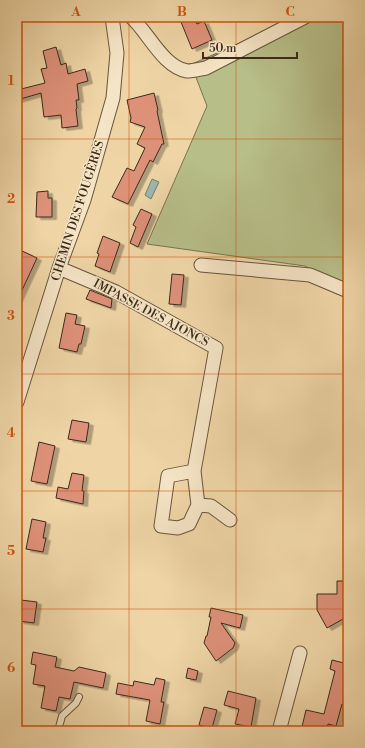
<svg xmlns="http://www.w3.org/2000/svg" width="365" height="748" font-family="'Libre Bodoni',serif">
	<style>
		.green { fill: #b7be88; stroke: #797450 }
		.water { fill: #9bb8ae; stroke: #757f72 }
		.building { fill: #de9179; stroke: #3b2a18; filter: url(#shadow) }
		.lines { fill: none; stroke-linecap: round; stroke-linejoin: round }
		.service-casing { stroke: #68553c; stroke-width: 8 }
		.minor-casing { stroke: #68553c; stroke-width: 15 }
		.service { stroke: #f5e4c5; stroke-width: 6 }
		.minor { stroke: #f5e4c5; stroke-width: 13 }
		.grid { fill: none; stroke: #ce520e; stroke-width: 1; stroke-opacity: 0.55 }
		.labels { text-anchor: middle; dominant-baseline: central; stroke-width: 3; stroke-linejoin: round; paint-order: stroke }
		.street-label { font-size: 12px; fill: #3b2a18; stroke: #f5e4c5 }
		.neatline { fill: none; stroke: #ce520e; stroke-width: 1.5 }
		.grid-label { font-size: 13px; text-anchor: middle; font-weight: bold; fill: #ce520e }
	</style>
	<defs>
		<filter id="shadow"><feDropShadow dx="4.5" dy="2.5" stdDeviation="0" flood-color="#0004"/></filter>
	</defs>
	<rect width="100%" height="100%" fill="#efd5a6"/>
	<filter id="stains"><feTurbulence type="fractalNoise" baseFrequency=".005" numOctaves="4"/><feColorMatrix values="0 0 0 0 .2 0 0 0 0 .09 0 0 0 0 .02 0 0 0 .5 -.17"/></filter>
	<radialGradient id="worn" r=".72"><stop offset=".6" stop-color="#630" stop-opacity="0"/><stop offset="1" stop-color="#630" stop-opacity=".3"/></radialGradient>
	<path class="green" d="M 299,17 L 348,17 L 348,288 L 305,266 L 147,244 L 207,106 L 197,80 L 192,64 Z"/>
	<path class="water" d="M 152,179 L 159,182 L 151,199 L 145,195 Z"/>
	<path class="building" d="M 179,17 L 194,17 L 197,24 L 204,21 L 212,40 L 192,49 Z
		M 56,47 L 61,65 L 66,63 L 68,74 L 85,69 L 88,81 L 77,84 L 79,100 L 76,100 L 77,108 L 76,109 L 78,126 L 62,128 L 61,115 L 44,117 L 41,93 L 17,100 L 17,90 L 45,83 L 41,69 L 47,68 L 43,51 Z
		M 154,93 L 158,110 L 157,111 L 164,144 L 162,144 L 153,162 L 150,160 L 128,204 L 112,197 L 127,168 L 134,171 L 145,148 L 137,144 L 145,127 L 130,122 L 131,118 L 127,100 Z
		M 48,191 L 48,198 L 52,198 L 52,217 L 36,217 L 37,192 Z
		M 141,209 L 152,214 L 138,247 L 130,243 L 136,227 L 133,225 Z
		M 103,236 L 120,243 L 110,272 L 95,266 L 99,254 L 97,253 Z
		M 20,250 L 37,258 L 17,301 L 17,256 Z
		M 172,274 L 184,275 L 181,305 L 169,304 Z
		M 90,290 L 112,299 L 111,308 L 86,299 Z
		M 66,313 L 77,315 L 75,324 L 85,326 L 81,344 L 79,344 L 77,352 L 59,348 Z
		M 72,420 L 89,423 L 86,442 L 68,439 Z
		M 39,442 L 55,446 L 47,484 L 31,481 Z
		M 72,473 L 84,475 L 82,491 L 84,491 L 83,504 L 56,498 L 58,487 L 68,489 Z
		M 32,519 L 46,522 L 43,538 L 46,538 L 43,552 L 26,549 Z
		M 337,581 L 348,581 L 348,620 L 343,619 L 327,628 L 317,610 L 317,594 L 337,594 Z
		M 21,600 L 37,602 L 34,623 L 19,621 Z
		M 211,608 L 243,615 L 240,628 L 221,623 L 235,643 L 233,648 L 216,661 L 204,643 L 206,636 L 207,636 L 211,617 L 209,617 Z
		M 33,652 L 57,657 L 55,667 L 74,671 L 79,667 L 106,673 L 103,688 L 74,682 L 70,699 L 59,697 L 56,711 L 41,708 L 45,686 L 33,684 L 36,665 L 31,664 Z
		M 332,660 L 348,664 L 348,689 L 344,705 L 342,704 L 336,726 L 328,724 L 326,731 L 301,731 L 306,710 L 324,714 L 335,671 L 330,669 Z
		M 188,668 L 198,671 L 196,680 L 186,678 Z
		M 156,678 L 165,680 L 161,702 L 164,702 L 160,724 L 146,721 L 150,700 L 116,694 L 118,683 L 133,686 L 134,681 L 154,685 Z
		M 228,691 L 256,698 L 251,727 L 235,724 L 239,709 L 224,705 Z
		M 204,707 L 217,710 L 212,728 L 199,725 Z"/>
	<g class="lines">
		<g class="service-casing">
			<path id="service" d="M 58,731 L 62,716 L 76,703 L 79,697"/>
		</g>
		<g class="minor-casing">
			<path id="minor" d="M 131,17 C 148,32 163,67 187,71 C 193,71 200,69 206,68 L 305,17
				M 201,265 L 310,275 L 348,291
				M 59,268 L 116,292 L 216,348 L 194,471 L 198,505 L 189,524 L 178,528 L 161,526 L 168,476 L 194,471
				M 17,402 L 59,268 L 84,200 L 113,98 L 117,53 L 112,17
				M 198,505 L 211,506 L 230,520
				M 279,731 L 300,653"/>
		</g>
		<use href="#service" class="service"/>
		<use href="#minor" class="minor"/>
	</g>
	<path class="grid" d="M 129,17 L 129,731M 236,17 L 236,731M 17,139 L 348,139M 17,257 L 348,257M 17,374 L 348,374M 17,491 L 348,491M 17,609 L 348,609"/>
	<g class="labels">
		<g class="street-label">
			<text transform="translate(78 211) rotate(-72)">CHEMIN DES FOUGÈRES</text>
			<text transform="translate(151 313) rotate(28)">IMPASSE DES AJONCS</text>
		</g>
	</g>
	<rect width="365" height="748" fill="none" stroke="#efd5a6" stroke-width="44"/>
	<path d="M203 52v6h94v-6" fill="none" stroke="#3b2a18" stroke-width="2"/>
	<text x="209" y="52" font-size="12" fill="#3b2a18" stroke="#f5e4c5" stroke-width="3" paint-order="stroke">50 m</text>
	<rect x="22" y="22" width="321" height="704" class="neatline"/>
	<g class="grid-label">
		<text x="76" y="16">A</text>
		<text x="182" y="16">B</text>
		<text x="290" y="16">C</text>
		<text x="11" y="85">1</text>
		<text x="11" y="203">2</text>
		<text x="11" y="320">3</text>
		<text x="11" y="437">4</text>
		<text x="11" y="555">5</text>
		<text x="11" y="672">6</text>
	</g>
	<rect width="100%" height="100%" filter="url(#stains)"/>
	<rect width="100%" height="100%" fill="url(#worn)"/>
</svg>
